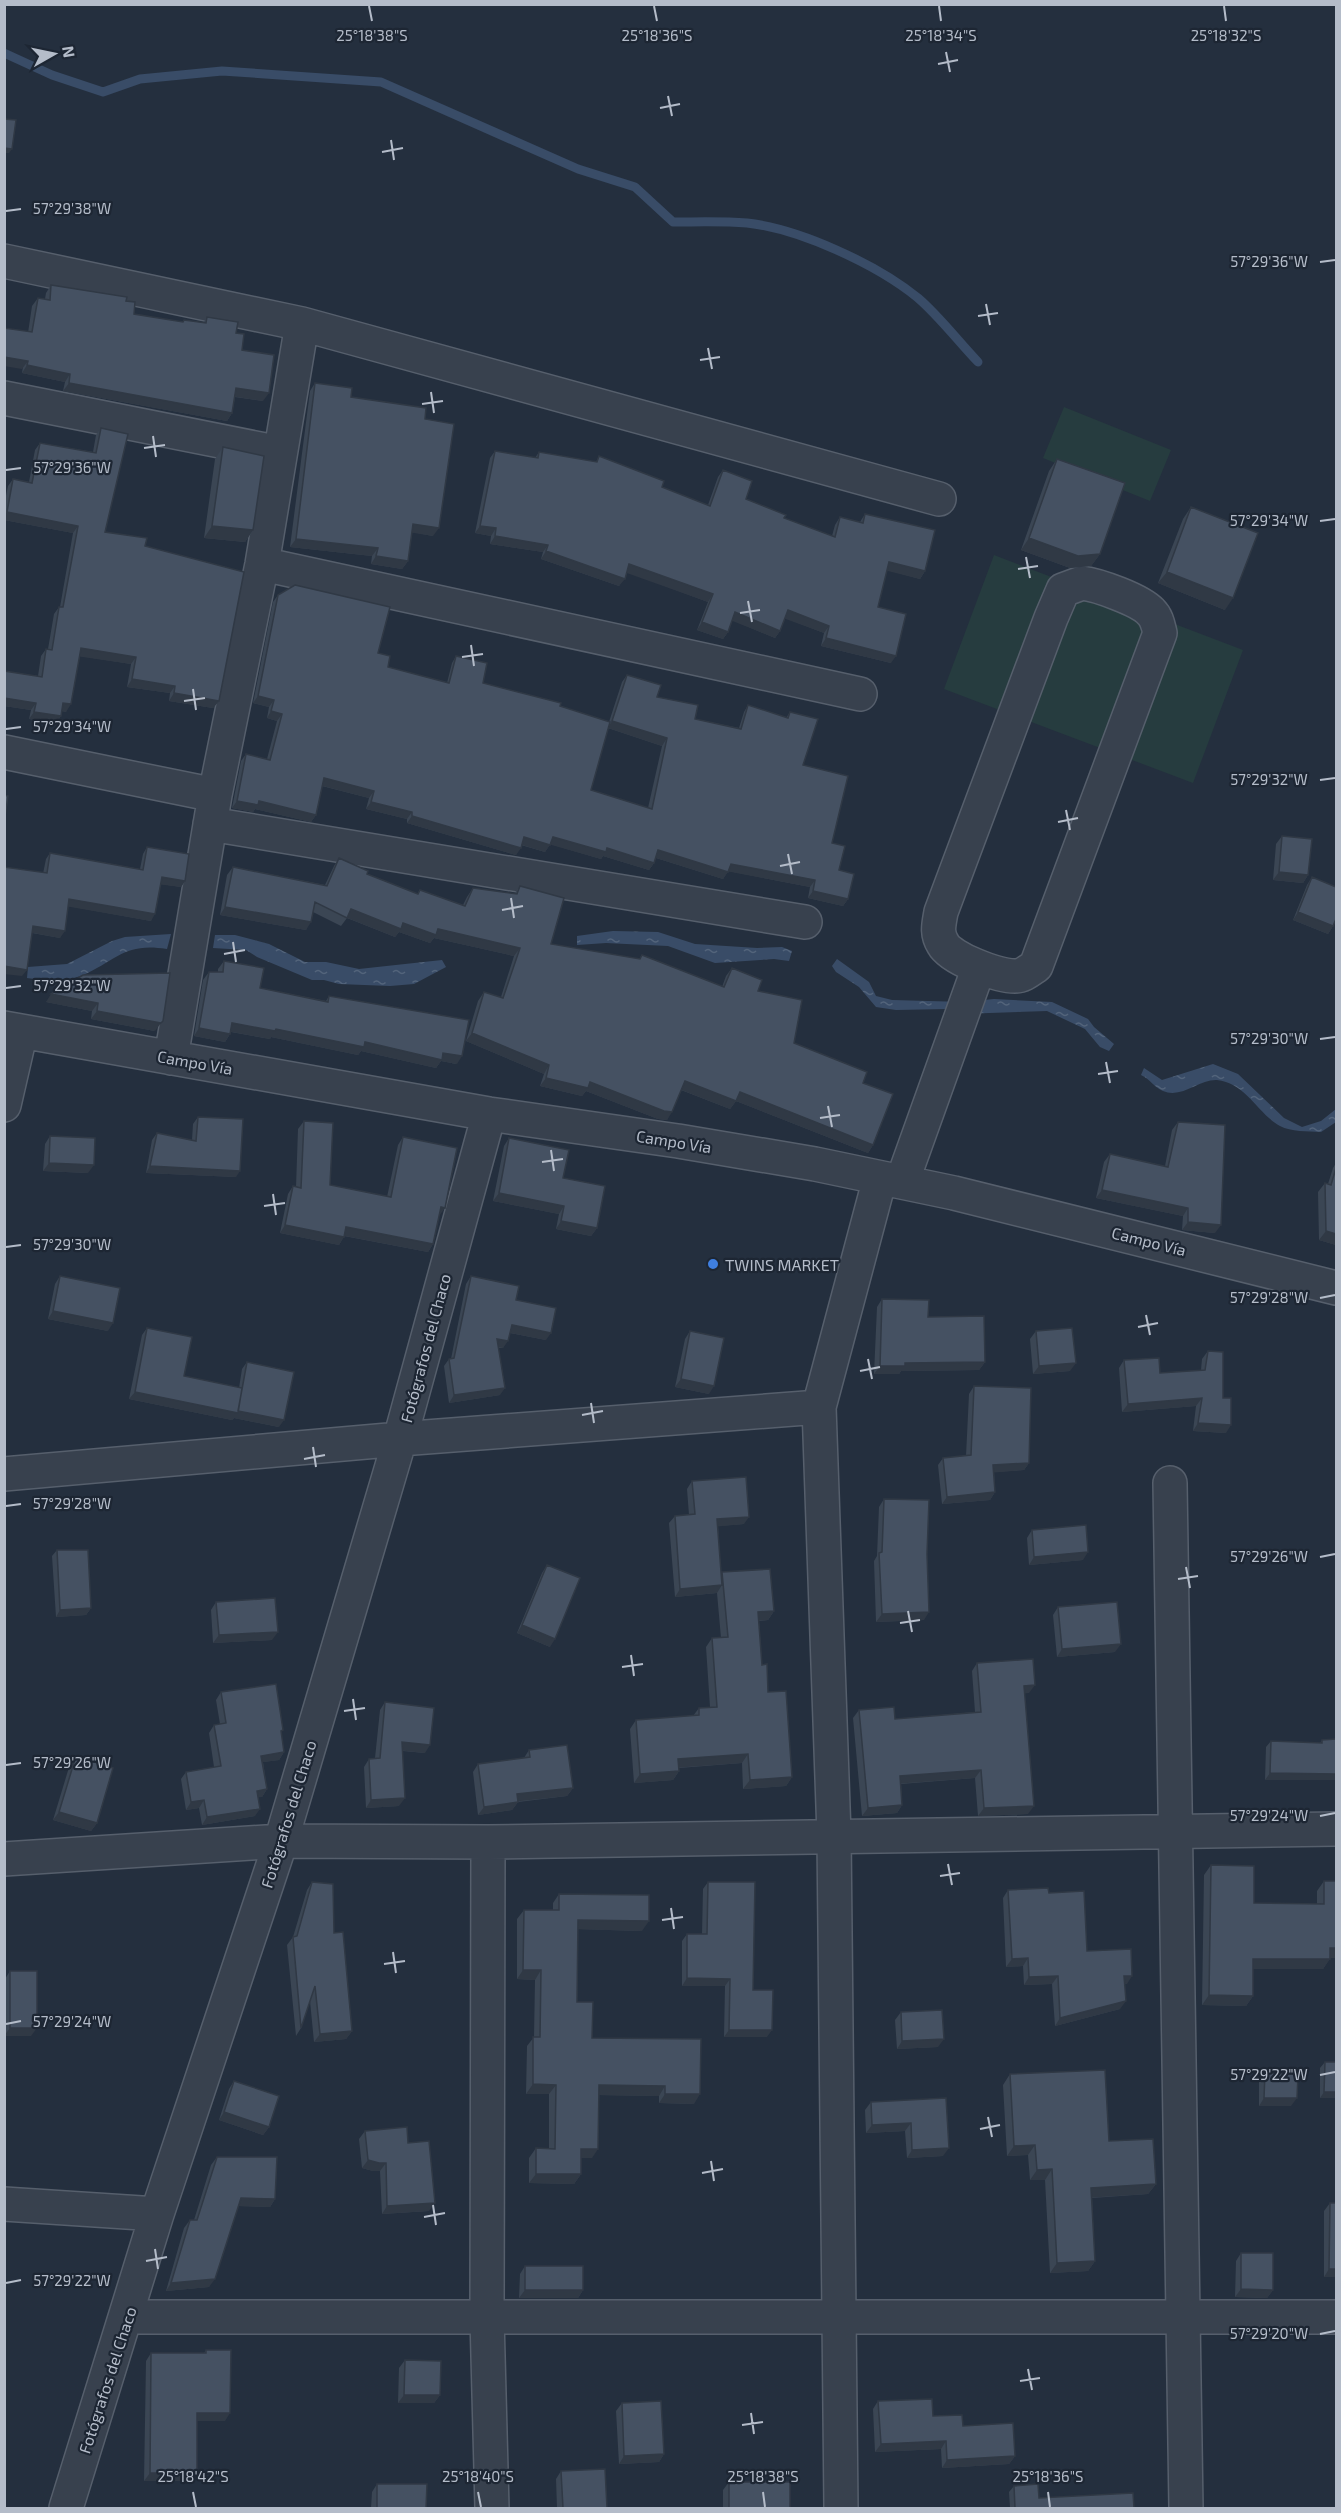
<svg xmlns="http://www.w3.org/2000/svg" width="1341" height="2513" font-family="'Exo 2',sans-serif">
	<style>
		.park { fill: #263c3f }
		.water { fill: url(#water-ripples) }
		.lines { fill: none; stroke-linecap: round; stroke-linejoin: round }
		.stream { stroke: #394c67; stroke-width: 9 }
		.minor-casing { stroke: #565f6c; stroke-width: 36 }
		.minor { stroke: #38414e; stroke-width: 33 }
		.wall { fill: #3b4654; fill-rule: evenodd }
		.shaded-wall { fill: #303945 }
		.building { fill: #455162; stroke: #303945; stroke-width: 1.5 }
		.ticks { fill: none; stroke: #b4bcc9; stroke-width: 2 }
		.shop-dot { fill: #3f7fe0; stroke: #1d2633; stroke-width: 2 }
		.labels { text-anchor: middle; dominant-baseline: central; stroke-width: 4.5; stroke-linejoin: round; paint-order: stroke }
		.street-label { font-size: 16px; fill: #b4bcc9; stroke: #1d2633 }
		.poi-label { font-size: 16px; fill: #b4bcc9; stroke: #1d2633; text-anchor: start }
		.ticks-label { font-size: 15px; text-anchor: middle; fill: #b4bcc9; stroke: #1d2633; stroke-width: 4.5; stroke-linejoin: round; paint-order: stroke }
	</style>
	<defs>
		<pattern id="water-ripples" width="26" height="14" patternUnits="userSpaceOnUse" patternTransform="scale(1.5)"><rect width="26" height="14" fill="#394c67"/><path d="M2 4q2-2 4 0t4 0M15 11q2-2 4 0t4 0" fill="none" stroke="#53647b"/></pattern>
	</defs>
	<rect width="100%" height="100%" fill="#242f3e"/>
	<path class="park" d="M 1064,407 L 1171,450 L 1150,501 L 1043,458 Z
		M 994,555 L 1243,650 L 1193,783 L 944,689 Z"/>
	<path class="water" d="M 613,931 L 658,932 L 695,944 L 757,948 L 782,947 L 792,951 L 789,961 L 774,959 L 715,963 L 668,946 L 606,943 L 577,945 L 577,936 Z
		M 171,934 L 167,949 C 125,942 117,960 83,975 C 67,982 43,980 27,978 L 28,967 L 67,964 L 112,941 L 125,937 Z
		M 215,935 L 235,935 L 269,944 L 305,962 L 326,962 L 359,969 L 442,960 L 446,967 L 414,984 L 390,986 L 339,984 L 324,980 L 312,980 L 257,957 L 246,950 L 213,948 Z
		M 837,959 L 869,982 L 876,996 L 892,1000 L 964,1002 L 994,999 L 1052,1002 L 1088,1019 L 1094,1027 L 1114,1044 L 1109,1051 L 1100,1047 L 1085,1029 L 1047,1011 L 960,1014 L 946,1009 L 896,1010 L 876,1007 L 859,987 L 836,972 L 832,966 Z
		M 1213,1064 L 1238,1074 L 1284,1118 L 1302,1127 L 1321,1121 L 1336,1109 L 1336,1122 L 1321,1132 C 1308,1131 1291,1132 1280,1126 C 1258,1114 1246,1083 1217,1080 C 1199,1079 1182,1099 1163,1091 C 1155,1088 1150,1079 1141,1075 L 1144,1068 L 1162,1080 Z"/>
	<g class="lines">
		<path class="stream" d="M 4,53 L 52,75 L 103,92 L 140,79 L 222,71 L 381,82 L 578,169 L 635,187 L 673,222 C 697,222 722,221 747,223 C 800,229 876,264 918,298 C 939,316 958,341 978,362"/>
		<g class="minor-casing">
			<path id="minor" d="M 4,261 L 302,324 L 939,499
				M 4,398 L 280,453
				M 262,564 L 860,694
				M 1082,583 C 1098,585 1140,600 1151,612 C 1157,618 1158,625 1160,633 L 1036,966 C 1030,970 1023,976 1015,976 C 998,976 951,959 943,944 C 936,933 939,924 941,912 L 1051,618 L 1063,590 Z
				M 4,752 L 215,795
				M 210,824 L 805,922
				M 4,1028 L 489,1114 L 678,1141 L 815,1164 L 954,1193 L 1336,1288
				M 171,1058 L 215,795 L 262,564 L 302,324
				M 4,1105 L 21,1031
				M 902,1182 L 979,967
				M 4,1474 L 400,1439 L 819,1407
				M 1170,1483 L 1186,2508
				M 488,1842 L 487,2318 L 492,2508
				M 4,1859 L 281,1841 L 488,1842 L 1336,1829
				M 4,2204 L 157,2214
				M 127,2317 L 1336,2317
				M 66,2508 L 157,2214 L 281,1841 L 400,1439 L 489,1114
				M 841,2508 L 834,1835 L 819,1407 L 880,1178"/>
		</g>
		<use href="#minor" class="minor"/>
	</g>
	<path class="wall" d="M 51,285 L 126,301 L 134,314 L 182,322 L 184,320 L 203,323 L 207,317 L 236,333 L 242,350 L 263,401 L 235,397 L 232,413 L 227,421 L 63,391 L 65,382 L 22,373 L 32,306 L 38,298 L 45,299 L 46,293 Z
		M 315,383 L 351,397 L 425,419 L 433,536 L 412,532 L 408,561 L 402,569 L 371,564 L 372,556 L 290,547 L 310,391 Z
		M 101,428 L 105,532 L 145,546 L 219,701 L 213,708 L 169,701 L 170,693 L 127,687 L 131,664 L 80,656 L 66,712 L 62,711 L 61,716 L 56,723 L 29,719 L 31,710 L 4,706 L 4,671 L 38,676 L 41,656 L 46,649 L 48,649 L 54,614 L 59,607 L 60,607 L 73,533 L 4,520 L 4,505 L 8,486 L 13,479 L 29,482 L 35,450 L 40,443 L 93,452 L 96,435 Z
		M 223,447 L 253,530 L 245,542 L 204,538 L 215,459 Z
		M 495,451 L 535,458 L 539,452 L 596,462 L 599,456 L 662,487 L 708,505 L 718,477 L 723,470 L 746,499 L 784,518 L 832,536 L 835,525 L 840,517 L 860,522 L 865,514 L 925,571 L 920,579 L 887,570 L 878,607 L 891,663 L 821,646 L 824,633 L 785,618 L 780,631 L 775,638 L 732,620 L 728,632 L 723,639 L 697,630 L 708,602 L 627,572 L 619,586 L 541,559 L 543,552 L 490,544 L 491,536 L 475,533 L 490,458 Z
		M 1057,459 L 1100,554 L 1091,566 L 1070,568 L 1021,550 L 1049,471 Z
		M 1191,507 L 1225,610 L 1158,583 L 1183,519 Z
		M 278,595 L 378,653 L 388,667 L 447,683 L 452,663 L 456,656 L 483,683 L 560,706 L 609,722 L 622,682 L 627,675 L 657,697 L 695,719 L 739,728 L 744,712 L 748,705 L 786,718 L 790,712 L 803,765 L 832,843 L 848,899 L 843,906 L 808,898 L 810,887 L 728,871 L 723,879 L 656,858 L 654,863 L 649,870 L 603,856 L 601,859 L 550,844 L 545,852 L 521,845 L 516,855 L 407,823 L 407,819 L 366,809 L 369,798 L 322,786 L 316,815 L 311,822 L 255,809 L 253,812 L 232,808 L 241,761 L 246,754 L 267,759 L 277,721 L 267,718 L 269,707 L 253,703 L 273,602 ZM 608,728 L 662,746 L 648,808 L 591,790 Z
		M 1282,836 L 1308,875 L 1303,883 L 1273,880 L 1276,844 Z
		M 147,847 L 185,881 L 181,887 L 161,884 L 151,921 L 68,906 L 60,938 L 32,933 L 22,976 L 46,859 L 50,853 L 140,869 L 143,854 Z
		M 339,858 L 367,874 L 417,894 L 420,890 L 463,905 L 467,897 L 473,888 L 514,894 L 520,886 L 551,944 L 639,959 L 642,955 L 722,987 L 726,976 L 732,968 L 758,991 L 794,1043 L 863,1083 L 873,1145 L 868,1153 L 736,1101 L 730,1109 L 681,1090 L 667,1120 L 658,1119 L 586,1091 L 582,1096 L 540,1086 L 544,1074 L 466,1041 L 478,1001 L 484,992 L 501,997 L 514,956 L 434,938 L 430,943 L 399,932 L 395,937 L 347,918 L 341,926 L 313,912 L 306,930 L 220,915 L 227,875 L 233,867 L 325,885 L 334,866 Z
		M 1312,877 L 1333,926 L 1328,934 L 1293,920 L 1307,885 Z
		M 224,961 L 260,988 L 326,1001 L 329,996 L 457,1064 L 441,1061 L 436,1068 L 361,1051 L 358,1055 L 271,1037 L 270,1039 L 231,1032 L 230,1034 L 225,1042 L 194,1036 L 203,980 L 209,972 L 218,972 L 218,969 Z
		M 83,975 L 155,1031 L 91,1019 L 92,1011 L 46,1002 Z
		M 198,1117 L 236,1177 L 146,1173 L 152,1140 L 157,1133 L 192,1140 L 193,1124 Z
		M 304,1121 L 330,1185 L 387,1197 L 398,1145 L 403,1137 L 439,1216 L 433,1244 L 428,1252 L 344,1236 L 339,1245 L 280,1233 L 288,1194 L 293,1186 L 296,1187 L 298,1129 Z
		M 1178,1122 L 1215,1233 L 1182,1230 L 1183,1216 L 1096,1198 L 1104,1162 L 1110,1154 L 1165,1166 L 1172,1130 Z
		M 50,1136 L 88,1173 L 43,1171 L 45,1144 Z
		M 509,1138 L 563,1178 L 597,1228 L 591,1236 L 556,1229 L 559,1214 L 493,1201 L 504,1146 Z
		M 1336,1163 L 1336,1245 L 1319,1240 L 1318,1192 L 1325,1183 L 1328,1184 L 1333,1168 Z
		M 60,1276 L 108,1331 L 48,1319 L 55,1284 Z
		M 471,1276 L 516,1300 L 546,1340 L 510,1333 L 503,1348 L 499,1348 L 500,1395 L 449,1403 L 444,1366 L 449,1359 L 451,1359 L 466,1284 Z
		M 882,1299 L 928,1317 L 985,1362 L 979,1370 L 901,1371 L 899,1374 L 874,1374 L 877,1307 Z
		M 147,1328 L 184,1376 L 239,1388 L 242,1369 L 247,1362 L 279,1427 L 234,1418 L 232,1420 L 129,1399 L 142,1335 Z
		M 690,1331 L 709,1394 L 675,1387 L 685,1339 Z
		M 1036,1331 L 1070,1371 L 1033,1374 L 1030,1339 Z
		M 1208,1351 L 1223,1398 L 1226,1433 L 1193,1431 L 1196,1406 L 1122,1412 L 1119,1368 L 1124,1360 L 1160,1373 L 1201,1370 L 1202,1359 Z
		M 974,1386 L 1029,1463 L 1024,1470 L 994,1472 L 995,1492 L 990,1500 L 942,1504 L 938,1465 L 943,1458 L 966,1456 L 969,1394 Z
		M 692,1481 L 744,1524 L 718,1526 L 721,1574 L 722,1572 L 774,1611 L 768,1620 L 759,1621 L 762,1665 L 768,1692 L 792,1777 L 786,1786 L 743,1789 L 742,1763 L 679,1768 L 679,1771 L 673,1780 L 634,1783 L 630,1729 L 636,1720 L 693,1716 L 699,1708 L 710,1707 L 706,1647 L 712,1638 L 721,1638 L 717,1593 L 675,1597 L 669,1523 L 675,1516 L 689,1515 L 687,1489 Z
		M 884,1499 L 924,1620 L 876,1622 L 874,1561 L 877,1556 L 879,1507 Z
		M 1032,1530 L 1083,1560 L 1029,1565 L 1027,1538 Z
		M 57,1550 L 91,1608 L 86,1615 L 56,1617 L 52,1556 Z
		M 547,1565 L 550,1647 L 517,1633 L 542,1573 Z
		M 216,1602 L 272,1640 L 213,1643 L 211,1610 Z
		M 1058,1607 L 1115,1652 L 1057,1657 L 1053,1615 Z
		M 977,1663 L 1029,1693 L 1024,1693 L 1028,1814 L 978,1816 L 975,1778 L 901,1784 L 902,1805 L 897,1813 L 862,1816 L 853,1718 L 859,1710 L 895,1719 L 975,1712 L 972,1671 Z
		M 221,1692 L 281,1733 L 284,1752 L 279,1760 L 263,1762 L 267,1789 L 262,1797 L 258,1797 L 255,1816 L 202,1825 L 199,1808 L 186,1810 L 181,1779 L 186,1772 L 214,1767 L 209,1733 L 214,1725 L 220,1724 L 216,1700 Z
		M 385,1702 L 425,1753 L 403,1751 L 399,1806 L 366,1808 L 364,1767 L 369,1759 L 375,1758 L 380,1710 Z
		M 1336,1739 L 1265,1780 L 1266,1747 L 1271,1741 L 1320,1743 L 1322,1740 Z
		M 529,1750 L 573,1788 L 567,1796 L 518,1802 L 512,1810 L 478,1815 L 473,1772 L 478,1764 L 524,1758 Z
		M 76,1756 L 97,1823 L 91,1831 L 53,1820 L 70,1764 Z
		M 1211,1865 L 1254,1903 L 1317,1904 L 1317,1891 L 1324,1881 L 1336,1958 L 1330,1958 L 1323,1969 L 1253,1969 L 1253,1996 L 1246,2006 L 1202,2005 L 1204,1875 Z
		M 312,1882 L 334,1933 L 352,2031 L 346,2039 L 314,2042 L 310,2001 L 301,2028 L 296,2036 L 287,1945 L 293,1937 L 307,1890 Z
		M 708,1882 L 753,1990 L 767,2037 L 724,2037 L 725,1986 L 682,1986 L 682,1941 L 687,1934 L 702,1934 L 703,1889 Z
		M 1008,1890 L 1049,1893 L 1087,1951 L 1127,1984 L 1125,1984 L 1120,2009 L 1055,2026 L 1052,1984 L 1024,1985 L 1023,1966 L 1006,1967 L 1003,1898 Z
		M 559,1894 L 642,1931 L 578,1929 L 577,2002 L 592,2038 L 694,2104 L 659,2103 L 659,2096 L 599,2095 L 592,2158 L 581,2158 L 581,2174 L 574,2184 L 529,2183 L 529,2158 L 536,2148 L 549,2148 L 549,2094 L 526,2094 L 527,2046 L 534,2037 L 535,1980 L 517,1979 L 517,1919 L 524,1910 L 553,1910 L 553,1903 Z
		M 10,1971 L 31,2036 L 4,2036 L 5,1979 Z
		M 901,2012 L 938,2047 L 897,2049 L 895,2020 Z
		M 1325,2062 L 1336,2062 L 1336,2098 L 1320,2098 L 1320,2068 Z
		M 1265,2073 L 1291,2106 L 1259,2106 L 1259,2081 Z
		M 1010,2074 L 1109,2141 L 1156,2184 L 1148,2194 L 1092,2198 L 1095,2261 L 1088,2271 L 1050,2273 L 1045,2180 L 1030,2180 L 1028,2155 L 1007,2156 L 1003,2085 Z
		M 234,2081 L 269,2127 L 263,2135 L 219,2120 L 229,2089 Z
		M 946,2098 L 943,2156 L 907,2158 L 905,2131 L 866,2133 L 865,2110 L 871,2102 Z
		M 365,2131 L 429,2211 L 382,2214 L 380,2171 L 373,2171 L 362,2168 L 359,2139 Z
		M 217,2157 L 275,2199 L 270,2207 L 238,2206 L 209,2287 L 166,2291 L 184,2228 L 190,2220 L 194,2220 L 211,2165 Z
		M 1330,2203 L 1336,2203 L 1336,2277 L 1324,2277 L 1324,2211 Z
		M 1241,2253 L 1273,2290 L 1267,2298 L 1235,2297 L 1236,2261 Z
		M 525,2266 L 583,2290 L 578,2298 L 519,2298 L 520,2274 Z
		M 206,2350 L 225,2421 L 197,2421 L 197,2473 L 191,2481 L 144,2481 L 146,2361 L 151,2353 L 204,2353 Z
		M 405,2360 L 440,2395 L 434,2403 L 398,2403 L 399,2368 Z
		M 878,2401 L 933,2416 L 963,2426 L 1015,2456 L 1009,2464 L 942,2468 L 941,2449 L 875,2452 L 873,2409 Z
		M 622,2403 L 664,2454 L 659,2462 L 619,2464 L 616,2411 Z
		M 561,2471 L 607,2508 L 557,2508 L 556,2479 Z
		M 729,2482 L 790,2508 L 723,2508 L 723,2490 Z
		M 377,2484 L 426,2508 L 371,2508 L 372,2492 Z
		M 1014,2486 L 1039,2498 L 1134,2508 L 1010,2508 L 1009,2492 Z"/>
	<path class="shaded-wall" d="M 4,148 L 12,149 L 9,153 L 4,153 Z
		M 4,357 L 28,361 L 22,369 L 4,366 Z
		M 27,365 L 70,374 L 65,382 L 22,373 Z
		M 69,383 L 232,413 L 227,421 L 63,391 Z
		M 236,388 L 269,393 L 263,401 L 231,396 Z
		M 7,512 L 78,526 L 73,533 L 4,520 L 4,515 Z
		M 413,524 L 439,528 L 433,536 L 408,532 Z
		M 212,526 L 253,530 L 245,542 L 204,538 Z
		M 480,526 L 496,528 L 491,536 L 475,533 Z
		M 495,536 L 548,545 L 543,552 L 490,544 Z
		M 1029,538 L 1100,554 L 1091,566 L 1070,568 L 1021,550 Z
		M 296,539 L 378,548 L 372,556 L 290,547 Z
		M 546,551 L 625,579 L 619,586 L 541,559 Z
		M 376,556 L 408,561 L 402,569 L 371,564 Z
		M 889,562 L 925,571 L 920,579 L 884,570 Z
		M 629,564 L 713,594 L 708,602 L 624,572 Z
		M 1167,572 L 1233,598 L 1225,610 L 1158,583 Z
		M 788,610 L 829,626 L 824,633 L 783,618 Z
		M 735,612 L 780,631 L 775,638 L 730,620 Z
		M 702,622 L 728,632 L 723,639 L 697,630 Z
		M 826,638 L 896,656 L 891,663 L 821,646 Z
		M 81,648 L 136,657 L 131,664 L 76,656 Z
		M 132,679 L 175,686 L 170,693 L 127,687 Z
		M 174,693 L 219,701 L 213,708 L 169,701 Z
		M 258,696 L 274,700 L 269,707 L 253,703 Z
		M 4,698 L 36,703 L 31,710 L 4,706 Z
		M 63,703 L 71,704 L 66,712 L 58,710 Z
		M 271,711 L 282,714 L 277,721 L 267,718 Z
		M 34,712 L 61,716 L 56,723 L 29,719 Z
		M 612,721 L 667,738 L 662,746 L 608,728 Z
		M 324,778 L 374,791 L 369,798 L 319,785 Z
		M 237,801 L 259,801 L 316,815 L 311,822 L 255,809 L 253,812 L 232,808 Z
		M 371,802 L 412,812 L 407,819 L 366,809 Z
		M 412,816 L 521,848 L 516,855 L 407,823 Z
		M 524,837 L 550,845 L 545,852 L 519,844 Z
		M 553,837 L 607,848 L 654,863 L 649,870 L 603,856 L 601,859 L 548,844 Z
		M 658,850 L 728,872 L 723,879 L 653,857 Z
		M 731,864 L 815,880 L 810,887 L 726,871 Z
		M 1279,872 L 1308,875 L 1303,883 L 1273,880 Z
		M 162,877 L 185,881 L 181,887 L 157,884 Z
		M 813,891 L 848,899 L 843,906 L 808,898 Z
		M 69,899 L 155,914 L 151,921 L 65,906 Z
		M 225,907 L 311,922 L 306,930 L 220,915 Z
		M 351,909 L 403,923 L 438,929 L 520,948 L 514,956 L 434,938 L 430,943 L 399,932 L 395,937 L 345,917 Z
		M 1298,912 L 1333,926 L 1328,934 L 1293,920 Z
		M 33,926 L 65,931 L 60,938 L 28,932 Z
		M 4,966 L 27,970 L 22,976 L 4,974 Z
		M 51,994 L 98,1003 L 92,1011 L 46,1002 Z
		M 97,1011 L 161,1023 L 155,1031 L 91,1019 Z
		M 232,1023 L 365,1042 L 443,1053 L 462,1056 L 457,1064 L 441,1061 L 436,1068 L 361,1051 L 358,1055 L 271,1037 L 270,1039 L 227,1031 Z
		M 199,1028 L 230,1034 L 225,1042 L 194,1036 Z
		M 472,1033 L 549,1065 L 544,1074 L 466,1041 Z
		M 546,1078 L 590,1082 L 672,1112 L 667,1120 L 658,1119 L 586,1091 L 582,1096 L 540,1086 Z
		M 685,1081 L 740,1092 L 873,1145 L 868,1153 L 736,1101 L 730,1109 L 679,1089 Z
		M 49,1163 L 94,1165 L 88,1173 L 43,1171 Z
		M 150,1166 L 240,1171 L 236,1177 L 146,1173 Z
		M 1102,1190 L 1188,1208 L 1183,1216 L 1096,1198 Z
		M 499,1193 L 564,1206 L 559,1214 L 493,1201 Z
		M 441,1207 L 445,1208 L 439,1216 Z
		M 561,1221 L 597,1228 L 591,1236 L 556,1229 Z
		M 1188,1222 L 1221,1225 L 1215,1233 L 1182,1230 Z
		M 285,1225 L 344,1237 L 339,1245 L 280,1233 Z
		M 346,1227 L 433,1244 L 428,1252 L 340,1235 Z
		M 1326,1231 L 1336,1234 L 1336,1245 L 1319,1240 Z
		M 53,1311 L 113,1323 L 108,1331 L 48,1319 Z
		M 512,1325 L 551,1333 L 546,1340 L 506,1332 Z
		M 497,1339 L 508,1341 L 503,1348 L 492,1346 Z
		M 985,1362 L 979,1370 L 901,1371 L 899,1374 L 874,1374 L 880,1366 L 905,1363 Z
		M 1076,1363 L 1070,1371 L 1033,1374 L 1039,1366 Z
		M 681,1379 L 714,1386 L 709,1394 L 675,1387 Z
		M 505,1388 L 500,1395 L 449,1403 L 454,1395 Z
		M 135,1392 L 238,1411 L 284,1420 L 279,1427 L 234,1418 L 232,1420 L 129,1399 Z
		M 1202,1398 L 1196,1406 L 1122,1412 L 1128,1404 Z
		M 1198,1423 L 1231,1425 L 1226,1433 L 1193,1431 Z
		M 1029,1463 L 1024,1470 L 988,1473 L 993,1465 Z
		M 995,1492 L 990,1500 L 942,1504 L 947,1497 Z
		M 749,1517 L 744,1524 L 712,1527 L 717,1519 Z
		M 1088,1552 L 1083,1560 L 1029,1565 L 1034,1557 Z
		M 722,1585 L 717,1593 L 675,1597 L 680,1589 Z
		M 91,1608 L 86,1615 L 56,1617 L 60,1610 Z
		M 774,1611 L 768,1620 L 752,1621 L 758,1612 Z
		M 929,1612 L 924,1620 L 876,1622 L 882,1614 Z
		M 522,1625 L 555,1639 L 550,1647 L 517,1633 Z
		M 278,1632 L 272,1640 L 213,1643 L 219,1635 Z
		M 1121,1644 L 1115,1652 L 1057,1657 L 1062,1649 Z
		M 1035,1685 L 1029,1693 L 1018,1694 L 1024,1686 Z
		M 402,1742 L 430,1745 L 425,1753 L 397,1750 Z
		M 284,1752 L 279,1760 L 256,1763 L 261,1756 Z
		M 748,1754 L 742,1763 L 672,1768 L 678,1759 Z
		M 981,1770 L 975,1778 L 894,1784 L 900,1776 Z
		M 679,1771 L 673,1780 L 634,1783 L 640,1774 Z
		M 1270,1773 L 1336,1774 L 1336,1780 L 1265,1780 Z
		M 792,1777 L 786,1786 L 743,1789 L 750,1780 Z
		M 573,1788 L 567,1796 L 511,1802 L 517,1794 Z
		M 267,1789 L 262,1797 L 252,1798 L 257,1791 Z
		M 405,1798 L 399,1806 L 366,1808 L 371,1800 Z
		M 204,1800 L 199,1808 L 186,1810 L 191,1802 Z
		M 518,1802 L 512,1810 L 478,1815 L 484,1807 Z
		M 902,1805 L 897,1813 L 862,1816 L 868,1808 Z
		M 1034,1806 L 1028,1814 L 978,1816 L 984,1808 Z
		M 260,1809 L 255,1816 L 202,1825 L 207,1817 Z
		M 59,1812 L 97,1823 L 91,1831 L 53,1820 Z
		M 578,1920 L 649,1921 L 642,1931 L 572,1929 Z
		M 1330,1948 L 1336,1948 L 1336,1958 L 1323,1958 Z
		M 1028,1958 L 1023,1966 L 1006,1967 L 1012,1959 Z
		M 1253,1959 L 1330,1959 L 1323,1969 L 1246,1969 Z
		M 523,1970 L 541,1970 L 535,1980 L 517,1979 Z
		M 1058,1976 L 1052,1984 L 1024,1985 L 1029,1977 Z
		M 1124,1976 L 1132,1976 L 1127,1984 L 1119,1984 Z
		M 687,1978 L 730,1979 L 725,1986 L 682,1986 Z
		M 1209,1995 L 1253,1996 L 1246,2006 L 1202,2005 Z
		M 1126,2001 L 1120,2009 L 1055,2026 L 1060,2018 Z
		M 10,2028 L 37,2028 L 31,2036 L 4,2036 Z
		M 729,2030 L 772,2030 L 767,2037 L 724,2037 Z
		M 352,2031 L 346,2039 L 314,2042 L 320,2034 Z
		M 944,2039 L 938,2047 L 897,2049 L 902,2041 Z
		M 533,2084 L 556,2085 L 549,2094 L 526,2094 Z
		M 599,2085 L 665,2086 L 659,2096 L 593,2095 Z
		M 1324,2092 L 1336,2092 L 1336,2098 L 1320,2098 Z
		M 665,2094 L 700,2094 L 694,2104 L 659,2103 Z
		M 1264,2098 L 1297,2098 L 1291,2106 L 1259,2106 Z
		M 224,2112 L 269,2127 L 263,2135 L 219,2120 Z
		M 911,2123 L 905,2131 L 866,2133 L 872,2125 Z
		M 1035,2145 L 1028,2155 L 1007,2156 L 1014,2146 Z
		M 949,2148 L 943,2156 L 907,2158 L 912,2150 Z
		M 581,2149 L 598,2149 L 592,2158 L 575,2158 Z
		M 368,2160 L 386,2163 L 380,2171 L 373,2171 L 362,2168 Z
		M 1052,2169 L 1045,2180 L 1030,2180 L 1037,2170 Z
		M 536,2174 L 581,2174 L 574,2184 L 529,2183 Z
		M 1156,2184 L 1148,2194 L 1084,2198 L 1091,2188 Z
		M 241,2198 L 275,2199 L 270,2207 L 235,2206 Z
		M 435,2203 L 429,2211 L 382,2214 L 387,2206 Z
		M 1095,2261 L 1088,2271 L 1050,2273 L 1057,2263 Z
		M 1329,2269 L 1336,2269 L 1336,2277 L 1324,2277 Z
		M 215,2279 L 209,2287 L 166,2291 L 171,2283 Z
		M 1241,2289 L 1273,2290 L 1267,2298 L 1235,2297 Z
		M 525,2290 L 583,2290 L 578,2298 L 519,2298 Z
		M 404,2395 L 440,2395 L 434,2403 L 398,2403 Z
		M 197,2413 L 230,2413 L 225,2421 L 191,2421 Z
		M 946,2441 L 941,2449 L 875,2452 L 881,2444 Z
		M 664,2454 L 659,2462 L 619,2464 L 624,2456 Z
		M 1015,2456 L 1009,2464 L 942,2468 L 947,2460 Z
		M 150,2473 L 197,2473 L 191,2481 L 144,2481 Z"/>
	<path class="building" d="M 4,119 L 16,120 L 12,149 L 4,148 Z
		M 51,285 L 127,297 L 126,301 L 135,302 L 134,314 L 183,322 L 184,320 L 206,323 L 207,317 L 238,322 L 236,333 L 244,334 L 242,350 L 274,355 L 269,393 L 236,388 L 232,413 L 69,383 L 70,374 L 27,365 L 28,361 L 4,357 L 4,328 L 32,332 L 38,298 L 50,300 Z
		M 315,383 L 352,388 L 351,397 L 426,408 L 425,419 L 454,424 L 439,528 L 413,524 L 408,561 L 376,556 L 378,548 L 296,539 Z
		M 101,428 L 128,434 L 105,532 L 147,538 L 145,546 L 244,572 L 219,701 L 174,693 L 175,686 L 132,679 L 136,657 L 81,648 L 71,704 L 63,703 L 61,716 L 34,712 L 36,703 L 4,698 L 4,671 L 42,677 L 46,649 L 52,650 L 59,607 L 63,607 L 78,526 L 7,512 L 13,479 L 32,483 L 40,443 L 96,453 Z
		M 223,447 L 264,456 L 253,530 L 212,526 Z
		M 495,451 L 538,458 L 539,452 L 597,462 L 599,456 L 664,481 L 662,487 L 710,506 L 723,470 L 752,481 L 746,499 L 786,515 L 784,518 L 835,537 L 840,517 L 863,523 L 865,514 L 935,530 L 925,571 L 889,562 L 878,607 L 906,614 L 896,656 L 826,638 L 829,626 L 788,610 L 780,631 L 735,612 L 728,632 L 702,622 L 713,594 L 629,564 L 625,579 L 546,551 L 548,545 L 495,536 L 496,528 L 480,526 Z
		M 1057,459 L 1125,483 L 1100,554 L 1078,556 L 1029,538 Z
		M 1191,507 L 1258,533 L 1233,598 L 1167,572 Z
		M 295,585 L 390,607 L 378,653 L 390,656 L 388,667 L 449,683 L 456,656 L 487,663 L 483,683 L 561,703 L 560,706 L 610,722 L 591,790 L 652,809 L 667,738 L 612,721 L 627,675 L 661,685 L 657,697 L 698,705 L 695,719 L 741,729 L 748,705 L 788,718 L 790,712 L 818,719 L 803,765 L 848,776 L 832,843 L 845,846 L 839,870 L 854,874 L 848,899 L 813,891 L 815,880 L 731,864 L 728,872 L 658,850 L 654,863 L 607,848 L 606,852 L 553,837 L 550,845 L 524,837 L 521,848 L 412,816 L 412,812 L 371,802 L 374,791 L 324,778 L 316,815 L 259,801 L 258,805 L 237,801 L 246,754 L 270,760 L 282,714 L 271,711 L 274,700 L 258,696 L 278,595 Z
		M 4,795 L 8,796 L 4,823 Z
		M 1282,836 L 1312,839 L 1308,875 L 1279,872 Z
		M 147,847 L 189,854 L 185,881 L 162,877 L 155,914 L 69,899 L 65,931 L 33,926 L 27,970 L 4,966 L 4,867 L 47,873 L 50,853 L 143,870 Z
		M 339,858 L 368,871 L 367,874 L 418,894 L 420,890 L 465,906 L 473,888 L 517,894 L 520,886 L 564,898 L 551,944 L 640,959 L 642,955 L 724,987 L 732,968 L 762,980 L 758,991 L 802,1000 L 794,1043 L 867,1072 L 863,1083 L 893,1094 L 873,1145 L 740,1092 L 736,1101 L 685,1081 L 672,1112 L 664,1111 L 590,1082 L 588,1088 L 546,1078 L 549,1065 L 472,1033 L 484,992 L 503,998 L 520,948 L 438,929 L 436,935 L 403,923 L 401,929 L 351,909 L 347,918 L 315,902 L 311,922 L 225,907 L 233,867 L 327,886 Z
		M 1312,877 L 1336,887 L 1336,919 L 1333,926 L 1298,912 Z
		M 224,961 L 264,968 L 260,988 L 328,1002 L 329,996 L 469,1020 L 462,1056 L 443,1053 L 442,1060 L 365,1042 L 364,1047 L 276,1029 L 275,1031 L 232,1023 L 230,1034 L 199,1028 L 209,972 L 223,972 Z
		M 170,973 L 163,1021 L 161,1023 L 97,1011 L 98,1003 L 51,994 L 83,975 Z
		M 198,1117 L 243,1119 L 240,1171 L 150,1166 L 157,1133 L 196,1141 Z
		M 304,1121 L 333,1123 L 330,1185 L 391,1197 L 403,1137 L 457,1148 L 445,1208 L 441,1207 L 433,1244 L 346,1227 L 344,1237 L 285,1225 L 293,1186 L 301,1188 Z
		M 1178,1122 L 1225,1125 L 1221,1225 L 1188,1222 L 1188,1208 L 1102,1190 L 1110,1154 L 1168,1167 Z
		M 50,1136 L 95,1138 L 94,1165 L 49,1163 Z
		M 509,1138 L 569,1150 L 563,1178 L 605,1186 L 597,1228 L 561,1221 L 564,1206 L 499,1193 Z
		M 1336,1168 L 1336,1234 L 1326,1231 L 1325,1183 L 1331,1185 Z
		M 60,1276 L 120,1288 L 113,1323 L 53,1311 Z
		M 471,1276 L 519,1286 L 516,1300 L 556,1308 L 551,1333 L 512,1325 L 508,1341 L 497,1339 L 505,1388 L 454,1395 L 449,1359 L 454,1358 Z
		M 882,1299 L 929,1300 L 928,1317 L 984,1316 L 985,1362 L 905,1363 L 905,1366 L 880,1366 Z
		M 147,1328 L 192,1337 L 184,1376 L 242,1388 L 238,1413 L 135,1392 Z
		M 1072,1328 L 1076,1363 L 1039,1366 L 1036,1331 Z
		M 690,1331 L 724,1338 L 714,1386 L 681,1379 Z
		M 1208,1351 L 1223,1352 L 1223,1398 L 1231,1398 L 1231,1425 L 1198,1423 L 1202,1398 L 1128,1404 L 1124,1360 L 1159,1358 L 1160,1373 L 1205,1370 Z
		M 247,1362 L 294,1372 L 284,1420 L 238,1411 Z
		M 974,1386 L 1031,1388 L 1029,1463 L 993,1465 L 995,1492 L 947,1497 L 943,1458 L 971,1455 Z
		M 746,1477 L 749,1517 L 717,1519 L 722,1585 L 680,1589 L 675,1516 L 695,1514 L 692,1481 Z
		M 884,1499 L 929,1500 L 927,1554 L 929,1612 L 882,1614 L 879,1553 L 882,1552 Z
		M 1086,1525 L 1088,1552 L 1034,1557 L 1032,1530 Z
		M 57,1550 L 88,1550 L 91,1608 L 60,1610 Z
		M 547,1565 L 580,1578 L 555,1639 L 522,1625 Z
		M 770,1569 L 774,1611 L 758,1612 L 762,1665 L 767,1664 L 768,1692 L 786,1691 L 792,1777 L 750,1780 L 748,1754 L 678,1759 L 679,1771 L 640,1774 L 636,1720 L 699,1715 L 699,1708 L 717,1707 L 712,1638 L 728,1637 L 722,1572 Z
		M 275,1598 L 278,1632 L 219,1635 L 216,1602 Z
		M 1117,1602 L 1121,1644 L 1062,1649 L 1058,1607 Z
		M 1033,1659 L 1035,1685 L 1024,1686 L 1034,1806 L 984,1808 L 981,1770 L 900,1776 L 902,1805 L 868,1808 L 859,1710 L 894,1707 L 895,1719 L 981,1712 L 977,1663 Z
		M 276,1684 L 283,1730 L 281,1731 L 284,1752 L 261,1756 L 267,1789 L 257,1791 L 260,1809 L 207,1817 L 204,1800 L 191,1802 L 186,1772 L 221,1766 L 214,1725 L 226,1723 L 221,1692 Z
		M 385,1702 L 434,1708 L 430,1745 L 402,1742 L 405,1798 L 371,1800 L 369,1759 L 380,1758 Z
		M 1336,1739 L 1336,1774 L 1270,1773 L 1271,1741 L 1322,1743 L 1322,1740 Z
		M 567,1745 L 573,1788 L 517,1794 L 518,1802 L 484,1807 L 478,1764 L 530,1757 L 529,1750 Z
		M 76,1756 L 113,1768 L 97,1823 L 59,1812 Z
		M 1211,1865 L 1254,1866 L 1254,1903 L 1324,1904 L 1324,1881 L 1336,1881 L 1336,1948 L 1330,1948 L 1330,1959 L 1253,1959 L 1253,1996 L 1209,1995 Z
		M 312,1882 L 333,1884 L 334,1933 L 343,1932 L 352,2031 L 320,2034 L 315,1986 L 301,2028 L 293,1937 L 297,1936 Z
		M 708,1882 L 755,1882 L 753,1990 L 773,1990 L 772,2030 L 729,2030 L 730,1979 L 687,1978 L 687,1934 L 707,1934 Z
		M 1048,1888 L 1049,1893 L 1084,1891 L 1087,1951 L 1131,1949 L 1132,1976 L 1124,1976 L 1126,2001 L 1060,2018 L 1058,1976 L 1029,1977 L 1028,1958 L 1012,1959 L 1008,1890 Z
		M 559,1894 L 649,1895 L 649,1921 L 578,1920 L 577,2002 L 593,2002 L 592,2038 L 701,2039 L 700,2094 L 665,2094 L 665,2086 L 599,2085 L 598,2149 L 581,2149 L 581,2174 L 536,2174 L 536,2148 L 555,2149 L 556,2085 L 533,2084 L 533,2037 L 540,2037 L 541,1970 L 523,1970 L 524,1910 L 559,1910 Z
		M 10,1971 L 37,1971 L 37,2028 L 10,2028 Z
		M 942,2010 L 944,2039 L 902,2041 L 901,2012 Z
		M 1325,2062 L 1336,2062 L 1336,2092 L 1324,2092 Z
		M 1105,2070 L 1109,2141 L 1153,2139 L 1156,2184 L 1091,2188 L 1095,2261 L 1057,2263 L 1052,2169 L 1037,2170 L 1035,2145 L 1014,2146 L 1010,2074 Z
		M 1265,2073 L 1298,2074 L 1297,2098 L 1264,2098 Z
		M 234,2081 L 279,2096 L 269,2127 L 224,2112 Z
		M 946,2098 L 949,2148 L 912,2150 L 911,2123 L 872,2125 L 871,2102 Z
		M 407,2127 L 408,2143 L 429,2141 L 435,2203 L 387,2206 L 386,2163 L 379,2163 L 368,2160 L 365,2131 Z
		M 217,2157 L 277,2157 L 275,2199 L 241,2198 L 215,2279 L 171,2283 L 190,2220 L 197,2220 Z
		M 1330,2203 L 1336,2203 L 1336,2269 L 1329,2269 Z
		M 1241,2253 L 1273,2253 L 1273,2290 L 1241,2289 Z
		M 525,2266 L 583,2266 L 583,2290 L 525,2290 Z
		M 206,2350 L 231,2350 L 230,2413 L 197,2413 L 197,2473 L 150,2473 L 151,2353 L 206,2353 Z
		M 405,2360 L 441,2361 L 440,2395 L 404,2395 Z
		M 932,2399 L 933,2416 L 962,2415 L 963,2426 L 1013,2423 L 1015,2456 L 947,2460 L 946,2441 L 881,2444 L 878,2401 Z
		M 661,2401 L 664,2454 L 624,2456 L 622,2403 Z
		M 605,2469 L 607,2508 L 563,2508 L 561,2471 Z
		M 729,2482 L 790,2482 L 790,2508 L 729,2508 Z
		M 377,2484 L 427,2484 L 426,2508 L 377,2508 Z
		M 1038,2484 L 1039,2498 L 1133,2493 L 1134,2508 L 1015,2508 L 1014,2486 Z"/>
	<path class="ticks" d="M 369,6 L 372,21M 654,6 L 657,21M 939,6 L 941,21M 1224,6 L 1226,21M 946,52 L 950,72M 938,64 L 958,60M 668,96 L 672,116M 660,108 L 680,104M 391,140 L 394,160M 382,152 L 403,148M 6,211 L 21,209M 1320,262 L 1335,260M 986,304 L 990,325M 978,316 L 998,313M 708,348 L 712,369M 700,360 L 720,357M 431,392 L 434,413M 422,404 L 443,401M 153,436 L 156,457M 144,448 L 165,445M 6,470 L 21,468M 1320,521 L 1335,519M 1026,557 L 1030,578M 1018,569 L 1038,566M 748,601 L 752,622M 740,613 L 760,610M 471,645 L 474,666M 462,657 L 483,654M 193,689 L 196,710M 184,701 L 205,698M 6,729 L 21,727M 1320,780 L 1335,778M 1066,810 L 1070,830M 1058,822 L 1078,818M 788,854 L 792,874M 780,866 L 800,862M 511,898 L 514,918M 502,910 L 523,906M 233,942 L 236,962M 224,954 L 245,950M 6,988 L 21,986M 1320,1039 L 1335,1037M 1106,1062 L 1110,1083M 1098,1074 L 1118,1071M 828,1106 L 832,1127M 820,1118 L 840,1115M 551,1150 L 554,1171M 542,1162 L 563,1159M 273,1194 L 276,1215M 264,1206 L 285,1203M 6,1247 L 21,1245M 1320,1298 L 1335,1295M 1146,1315 L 1150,1335M 1138,1327 L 1158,1323M 868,1359 L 872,1379M 860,1371 L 880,1367M 591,1403 L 594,1423M 582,1415 L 603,1411M 313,1447 L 316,1467M 304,1459 L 325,1455M 6,1506 L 21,1504M 1320,1557 L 1335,1554M 1186,1567 L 1190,1588M 1178,1579 L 1198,1576M 908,1611 L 912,1632M 900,1623 L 920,1620M 631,1655 L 634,1676M 622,1667 L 643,1664M 353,1699 L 356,1720M 344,1711 L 365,1708M 6,1765 L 21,1763M 1320,1816 L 1335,1813M 948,1864 L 952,1885M 940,1876 L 960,1873M 671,1908 L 674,1929M 662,1920 L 683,1917M 393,1952 L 396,1973M 384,1964 L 405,1961M 6,2024 L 21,2021M 1320,2075 L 1335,2072M 988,2117 L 992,2137M 980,2129 L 1000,2125M 711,2161 L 714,2181M 702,2173 L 723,2169M 433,2205 L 436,2225M 424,2217 L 445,2213M 155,2249 L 158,2269M 146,2261 L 167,2257M 6,2283 L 21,2280M 1320,2334 L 1335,2331M 1028,2369 L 1032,2390M 1020,2381 L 1040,2378M 751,2413 L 754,2434M 742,2425 L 763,2422M 193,2492 L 196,2507M 478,2492 L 481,2507M 763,2492 L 765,2507M 1048,2492 L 1050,2507"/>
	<circle class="shop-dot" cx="713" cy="1264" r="6"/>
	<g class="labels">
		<g class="street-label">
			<text transform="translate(195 1062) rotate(10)">Campo Vía</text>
			<text transform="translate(674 1141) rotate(9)">Campo Vía</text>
			<text transform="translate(1149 1241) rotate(14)">Campo Vía</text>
			<text transform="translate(425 1348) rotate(-75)">Fotógrafos del Chaco</text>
			<text transform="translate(288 1814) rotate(-73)">Fotógrafos del Chaco</text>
			<text transform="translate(107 2380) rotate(-72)">Fotógrafos del Chaco</text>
		</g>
		<g class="poi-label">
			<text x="725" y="1264">TWINS MARKET</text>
		</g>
	</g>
	<g class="ticks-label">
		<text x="372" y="41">25°18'38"S</text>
		<text x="657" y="41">25°18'36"S</text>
		<text x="941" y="41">25°18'34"S</text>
		<text x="1226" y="41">25°18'32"S</text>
		<text x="72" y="214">57°29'38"W</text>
		<text x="1269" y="267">57°29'36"W</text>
		<text x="72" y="473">57°29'36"W</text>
		<text x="1269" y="526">57°29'34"W</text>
		<text x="72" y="732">57°29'34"W</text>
		<text x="1269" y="785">57°29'32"W</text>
		<text x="72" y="991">57°29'32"W</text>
		<text x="1269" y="1044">57°29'30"W</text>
		<text x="72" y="1250">57°29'30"W</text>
		<text x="1269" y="1303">57°29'28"W</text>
		<text x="72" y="1509">57°29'28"W</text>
		<text x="1269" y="1562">57°29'26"W</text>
		<text x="72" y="1768">57°29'26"W</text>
		<text x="1269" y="1821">57°29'24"W</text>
		<text x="72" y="2027">57°29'24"W</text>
		<text x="1269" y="2080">57°29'22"W</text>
		<text x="72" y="2286">57°29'22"W</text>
		<text x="1269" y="2339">57°29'20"W</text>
		<text x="193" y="2482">25°18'42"S</text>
		<text x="478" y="2482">25°18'40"S</text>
		<text x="763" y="2482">25°18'38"S</text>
		<text x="1048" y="2482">25°18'36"S</text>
	</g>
	<rect width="1341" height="2513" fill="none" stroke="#b4bcc9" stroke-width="12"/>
	<g transform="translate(54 54) rotate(81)" stroke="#1d2633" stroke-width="4.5" paint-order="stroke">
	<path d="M0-4.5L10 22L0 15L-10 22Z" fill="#b4bcc9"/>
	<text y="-9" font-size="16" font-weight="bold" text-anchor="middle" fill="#b4bcc9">N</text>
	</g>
</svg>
